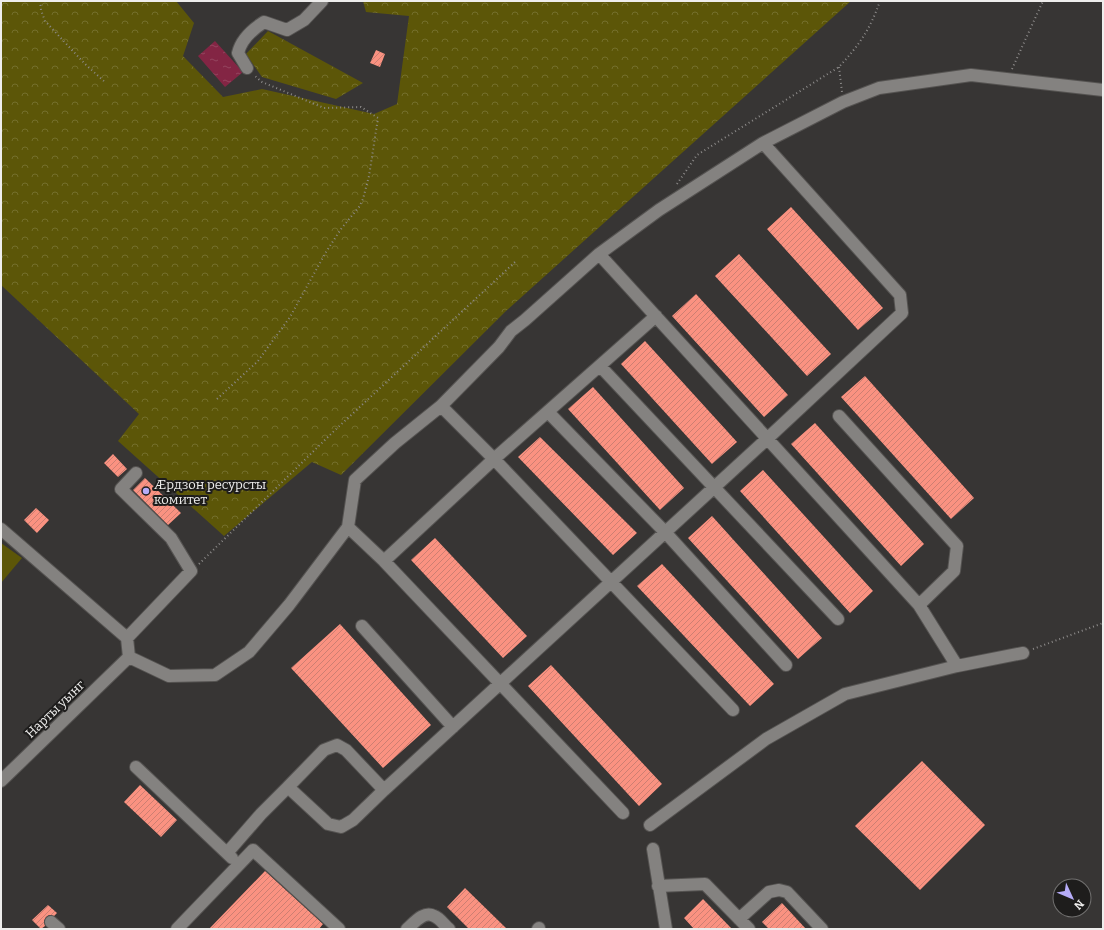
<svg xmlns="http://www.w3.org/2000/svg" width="1104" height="930" font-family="Bitter,serif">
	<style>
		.green { fill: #5c5608 }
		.forest { fill: url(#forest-crowns) }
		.water { fill: url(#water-ripples) }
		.building { fill: url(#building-hatch) }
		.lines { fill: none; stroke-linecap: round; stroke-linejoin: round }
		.minor-casing { stroke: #555351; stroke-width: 14 }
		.path { stroke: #8d8b8a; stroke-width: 2; stroke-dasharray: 1 3; stroke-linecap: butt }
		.minor { stroke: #848280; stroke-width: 12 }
		.poi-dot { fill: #b6acf8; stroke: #1e1d1c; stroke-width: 1.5 }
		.labels { text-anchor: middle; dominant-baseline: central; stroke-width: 4; stroke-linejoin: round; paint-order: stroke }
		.poi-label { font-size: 13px; fill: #eeedec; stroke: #1e1d1c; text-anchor: start }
		.street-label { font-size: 13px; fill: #eeedec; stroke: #1e1d1c }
	</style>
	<defs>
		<pattern id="forest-crowns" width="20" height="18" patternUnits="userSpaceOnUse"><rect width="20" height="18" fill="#5c5608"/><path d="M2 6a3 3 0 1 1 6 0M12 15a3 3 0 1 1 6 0" fill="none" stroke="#746f2c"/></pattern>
		<pattern id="water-ripples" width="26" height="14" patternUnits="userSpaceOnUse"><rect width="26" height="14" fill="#832544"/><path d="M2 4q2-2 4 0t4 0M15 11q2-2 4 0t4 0" fill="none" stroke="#95455f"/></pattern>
		<pattern id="building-hatch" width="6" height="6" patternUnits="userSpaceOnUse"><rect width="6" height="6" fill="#fa9281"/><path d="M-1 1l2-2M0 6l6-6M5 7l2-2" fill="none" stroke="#cd7f72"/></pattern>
	</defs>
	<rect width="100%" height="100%" fill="#373534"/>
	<path class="green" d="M 1,543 L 22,558 L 1,583 Z"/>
	<path class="forest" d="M 1,1 L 176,1 L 194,23 L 183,56 L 223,97 L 262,89 L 374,114 L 397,104 L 409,16 L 366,12 L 363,1 L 851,1 L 506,311 L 341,475 L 312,462 L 224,536 L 118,441 L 139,414 L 1,285 Z
		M 268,31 L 363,83 L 336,99 L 262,77 L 246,54 Z"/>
	<path class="water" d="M 215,41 L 243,72 L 225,87 L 198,56 Z"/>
	<path class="building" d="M 376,50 L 385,54 L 380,67 L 370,63 Z
		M 791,207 L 883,308 L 858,330 L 767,229 Z
		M 739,254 L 831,354 L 807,376 L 715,276 Z
		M 696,294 L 788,395 L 764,417 L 672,316 Z
		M 645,341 L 737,442 L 712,464 L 621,364 Z
		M 865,376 L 974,498 L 951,519 L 841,397 Z
		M 593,387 L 684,488 L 660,510 L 568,409 Z
		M 815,423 L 924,544 L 901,566 L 791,444 Z
		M 540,437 L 637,533 L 613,555 L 518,457 Z
		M 113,454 L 127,469 L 118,477 L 104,463 Z
		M 763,470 L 873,591 L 850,613 L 740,491 Z
		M 145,478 L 181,513 L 168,525 L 133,490 Z
		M 36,508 L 49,520 L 37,533 L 24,520 Z
		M 712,516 L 822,638 L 798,659 L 688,538 Z
		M 435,538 L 527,636 L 503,658 L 411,560 Z
		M 662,564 L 774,684 L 750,706 L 637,586 Z
		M 340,624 L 431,725 L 383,768 L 291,668 Z
		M 551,665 L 662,784 L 639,806 L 528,686 Z
		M 922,761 L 985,825 L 920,890 L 855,826 Z
		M 140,785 L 177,820 L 161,837 L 124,802 Z
		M 265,871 L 323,924 L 319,929 L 209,929 Z
		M 465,888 L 507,929 L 469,929 L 447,907 Z
		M 703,899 L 732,929 L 694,929 L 684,918 Z
		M 782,903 L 806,929 L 769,929 L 762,922 Z
		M 48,905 L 57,913 L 54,916 L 49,915 L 46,917 L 44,921 L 45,926 L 41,929 L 32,920 Z"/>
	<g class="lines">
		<g class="minor-casing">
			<path id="minor" d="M 247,68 L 238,53 C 241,40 253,29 264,22 L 287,30 L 304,20 L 322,1
				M 599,254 L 919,605 L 957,666 L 1023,653
				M 600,366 L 838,619
				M 441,406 L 494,459 L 733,710
				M 548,412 L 665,532 L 786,665
				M 839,416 L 957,546 L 954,571 L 919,605
				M 348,527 L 384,561 L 623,813
				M 1,529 L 127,638 L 129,657
				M 384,561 L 494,459 L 656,316
				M 362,626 L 453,727
				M 127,638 L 191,571 L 171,538 L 121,489 L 136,473
				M 129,657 L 169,676 L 215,675 L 249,652 L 289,605 L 348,527 L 355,480 L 395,443 L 441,406 L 499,347 L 511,331 L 525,320 L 599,254 L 659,210 L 763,143 L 843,102 L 879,88 L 971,75 L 1103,90
				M 136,767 L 232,858
				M 1,781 L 129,657
				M 288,787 L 324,750 L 337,745 L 346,750 L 384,790
				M 650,825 L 766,739 L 845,694 L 957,666
				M 653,849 L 666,929
				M 227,853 L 261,814 L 288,787 L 328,824 L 341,827 L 353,820 L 384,790 L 768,438 L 902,313 L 900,295 L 763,143
				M 658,886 L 705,884 L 749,929
				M 739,919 L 769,892 L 779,890 L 787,892 L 822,929
				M 51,922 L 59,929
				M 177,929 L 253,850 L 339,929
				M 407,929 C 414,923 424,910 434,916 C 440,918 444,925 449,929
				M 538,929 L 539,928"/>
		</g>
		<path class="path" d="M 40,1 L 41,10 L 45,21 L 85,64 L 106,83
			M 839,67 L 842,92
			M 1012,69 L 1043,1
			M 677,184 L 697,155 L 839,67 C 859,45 870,30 880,1
			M 217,399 L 258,361 L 290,317 L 326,252 L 341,229 L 359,207 L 363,199 L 369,176 L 378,118 L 361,107 L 324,108 L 262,82 L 255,76
			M 199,564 L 333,432 L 515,262
			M 1033,649 L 1103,623"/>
		<use href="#minor" class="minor"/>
	</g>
	<circle class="poi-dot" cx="146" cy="491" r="4"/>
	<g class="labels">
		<g class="poi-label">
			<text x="154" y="484">Æрдзон ресурсты<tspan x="154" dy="15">комитет</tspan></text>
		</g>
		<g class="street-label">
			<text transform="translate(55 709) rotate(-44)">Нарты уынг</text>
		</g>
	</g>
	<rect width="1104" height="930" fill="none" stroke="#eeedec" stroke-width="4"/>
	<g transform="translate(1072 898) rotate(134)"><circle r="19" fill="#1e1d1c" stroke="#71706f"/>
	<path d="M0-3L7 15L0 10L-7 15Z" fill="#b6acf8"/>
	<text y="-6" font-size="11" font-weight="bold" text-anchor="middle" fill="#eeedec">N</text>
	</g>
</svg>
